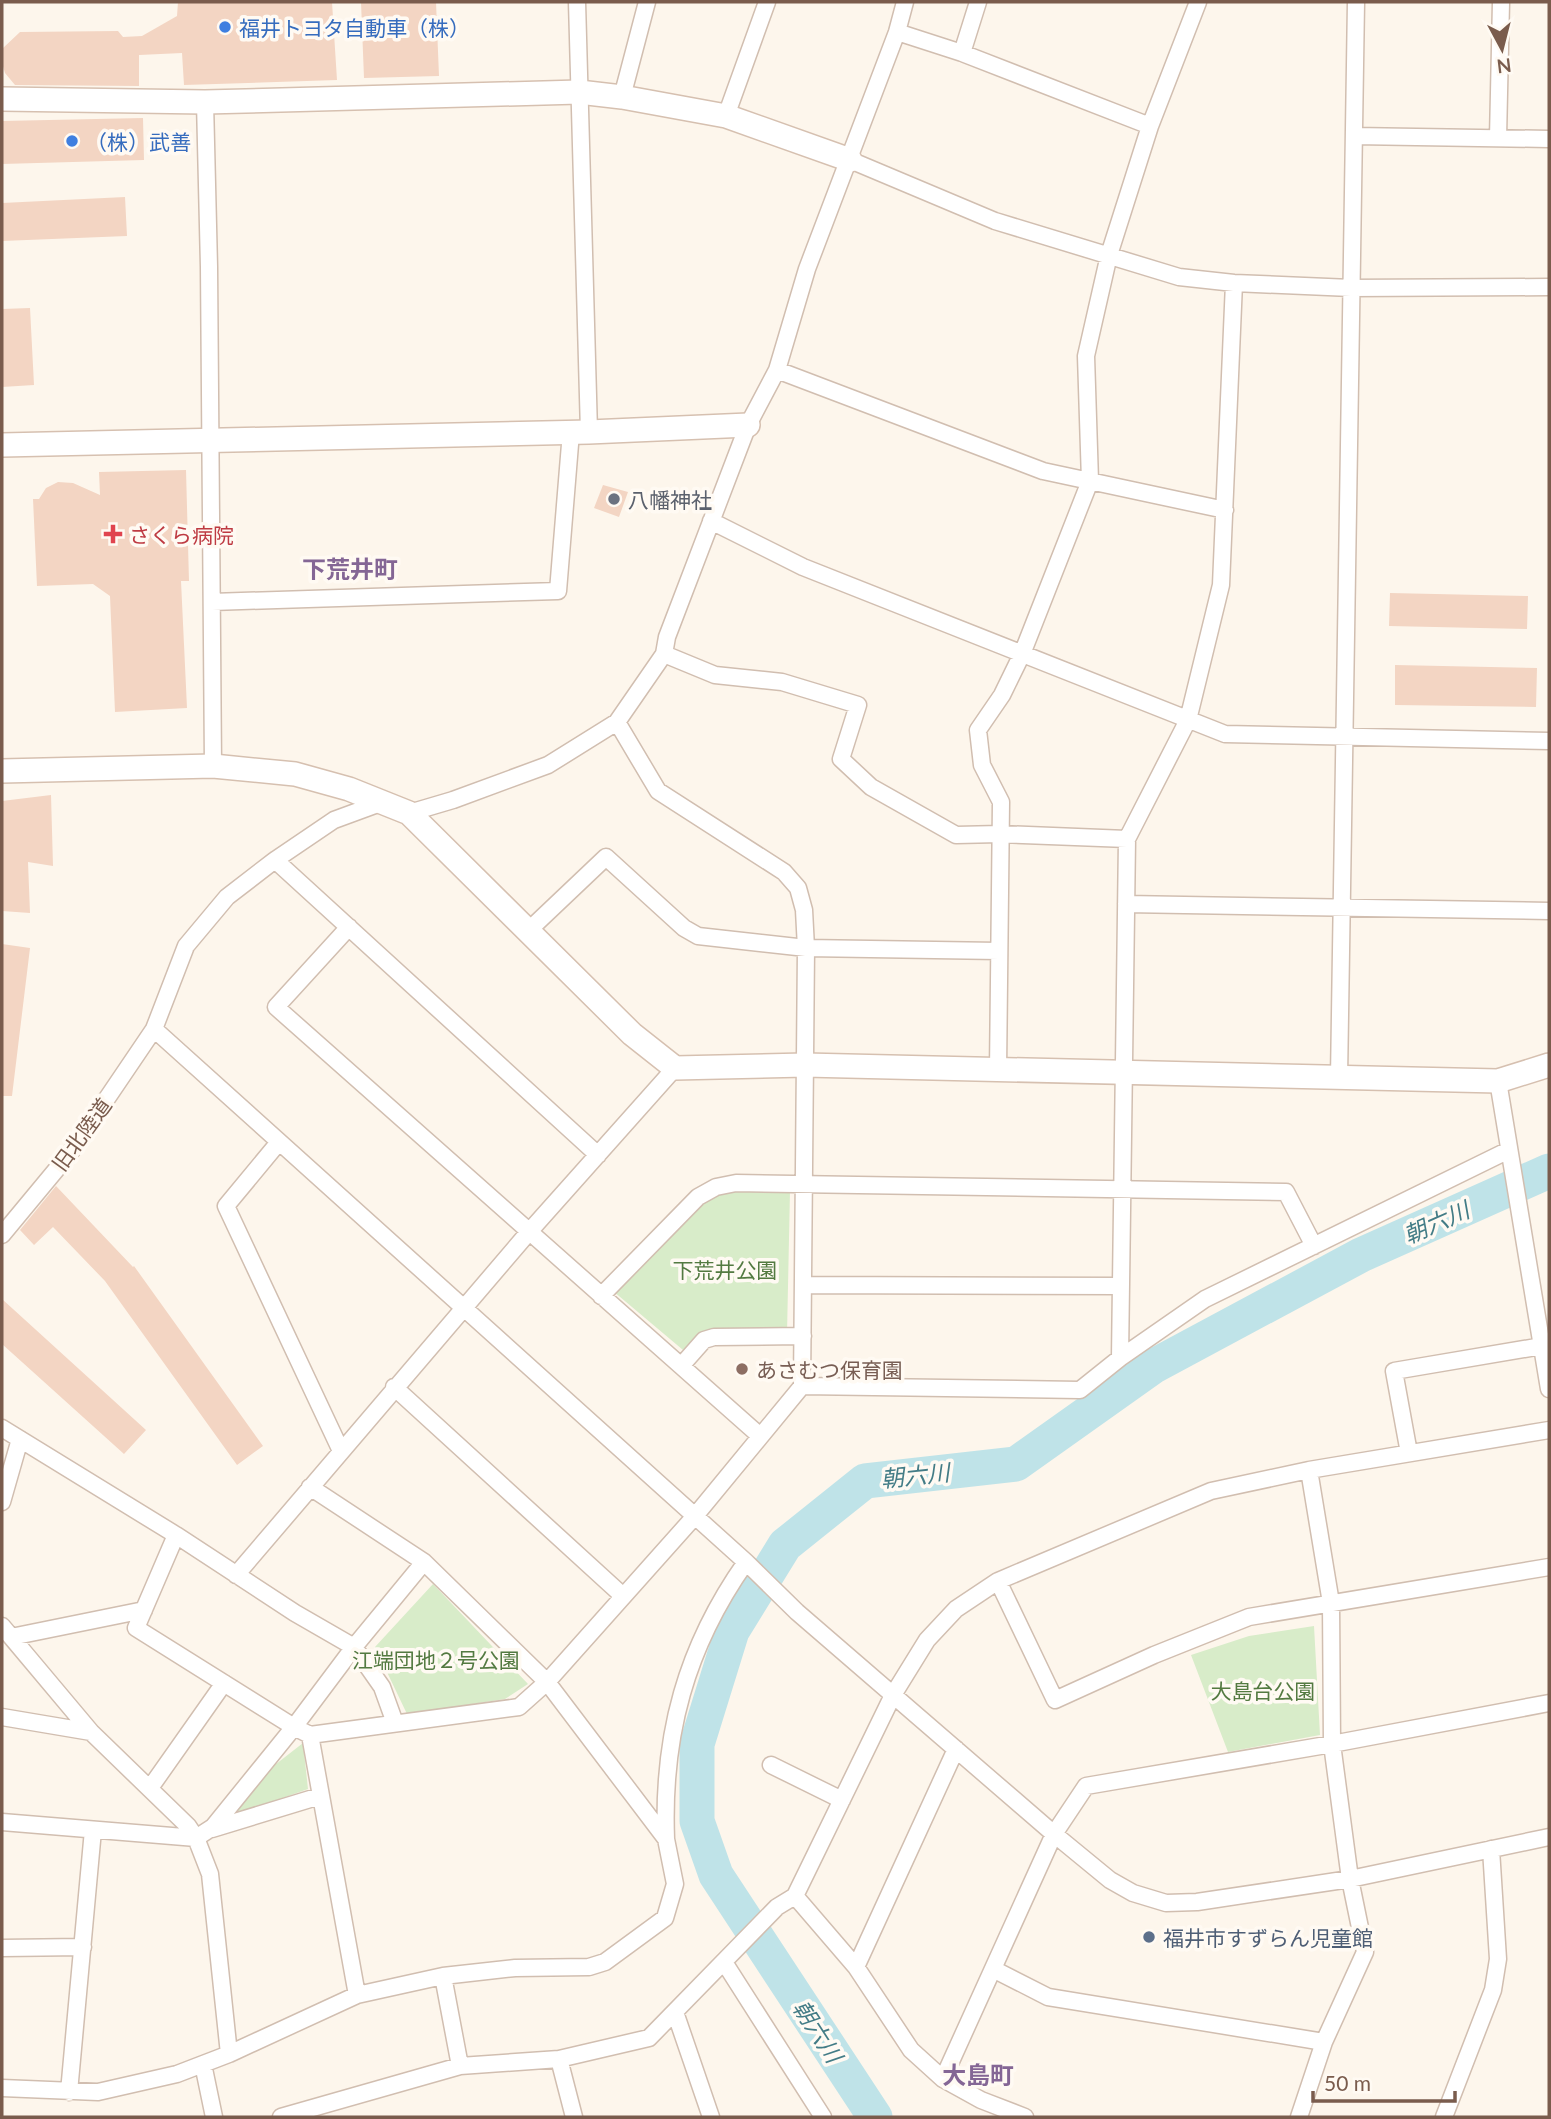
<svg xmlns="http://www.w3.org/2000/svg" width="1551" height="2119" font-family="Lato,'Noto Sans JP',sans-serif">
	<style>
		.green { fill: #d8ecc9 }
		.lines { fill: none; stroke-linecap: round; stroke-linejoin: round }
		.river { stroke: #bfe3e8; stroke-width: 35 }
		.building { fill: #f3d5c3 }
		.street-casing { stroke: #d1beb0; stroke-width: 19 }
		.secondary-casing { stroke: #d6c0b0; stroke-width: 26 }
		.street { stroke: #fff; stroke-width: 16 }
		.secondary { stroke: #fff; stroke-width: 23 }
		.shop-dot { fill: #3f7fe0; stroke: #fffaf3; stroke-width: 2.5 }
		.worship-dot { fill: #6b7280; stroke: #fffaf3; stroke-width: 2.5 }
		.health-dot { fill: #e0444e; stroke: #fffaf3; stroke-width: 2.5 }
		.education-dot { fill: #8d6e63; stroke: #fffaf3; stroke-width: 2.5 }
		.service-dot { fill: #5c6f8a; stroke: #fffaf3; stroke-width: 2.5 }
		.labels { text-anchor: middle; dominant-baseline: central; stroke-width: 7; stroke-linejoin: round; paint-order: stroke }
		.shop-label { font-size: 21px; fill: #366cbe; stroke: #fffaf3; text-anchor: start }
		.worship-label { font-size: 21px; fill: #5b616d; stroke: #fffaf3; text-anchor: start }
		.health-label { font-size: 21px; fill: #be3a42; stroke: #fffaf3; text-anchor: start }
		.street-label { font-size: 21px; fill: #7a5c4d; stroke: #fffaf3 }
		.park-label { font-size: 21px; fill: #537a41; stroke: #fffaf3 }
		.education-label { font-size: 21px; fill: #785e54; stroke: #fffaf3; text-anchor: start }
		.service-label { font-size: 21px; fill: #4e5e75; stroke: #fffaf3; text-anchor: start }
		.water-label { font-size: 23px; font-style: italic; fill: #437c86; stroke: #fffaf3 }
		.quarter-label { font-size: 24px; font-weight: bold; fill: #846695; stroke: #fffaf3 }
	</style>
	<rect width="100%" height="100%" fill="#fdf6ec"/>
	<path class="green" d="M 726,1190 L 790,1191 L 787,1334 L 709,1331 L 683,1350 L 613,1291 L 703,1201 Z
		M 433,1584 L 528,1684 L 505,1699 L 407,1714 L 375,1647 Z
		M 1314,1626 L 1320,1735 L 1228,1752 L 1191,1655 L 1249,1636 Z
		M 303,1743 L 308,1789 L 226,1818 L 262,1775 Z"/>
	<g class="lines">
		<path class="river" d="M 875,2117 L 716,1875 L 697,1821 L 697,1744 L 732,1631 L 785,1545 L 865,1481 L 1016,1464 L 1154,1366 L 1361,1255 L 1549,1171"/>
	</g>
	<path class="building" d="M 178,2 L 332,2 L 337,80 L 184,85 L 182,53 L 139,55 L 139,86 L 15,85 L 5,73 L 2,63 L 2,49 L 20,32 L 118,31 L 123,37 L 142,36 L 177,16 Z
		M 361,2 L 436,2 L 439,76 L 364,78 Z
		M 143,118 L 144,160 L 2,164 L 2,121 Z
		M 125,197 L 127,236 L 2,241 L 2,203 Z
		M 30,308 L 34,385 L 2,387 L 2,309 Z
		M 186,470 L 189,581 L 181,581 L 187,708 L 115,712 L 110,596 L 93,584 L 37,586 L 33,499 L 39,499 L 46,488 L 58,482 L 73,483 L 100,495 L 99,472 Z
		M 603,485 L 628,492 L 619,517 L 594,508 Z
		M 1390,593 L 1528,596 L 1527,629 L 1389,626 Z
		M 1395,665 L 1537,668 L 1536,707 L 1395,705 Z
		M 51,795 L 53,866 L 28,862 L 30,913 L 2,911 L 2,801 Z
		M 2,944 L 30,948 L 12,1096 L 2,1096 Z
		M 56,1186 L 133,1267 L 134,1266 L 263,1446 L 237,1465 L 105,1281 L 53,1227 L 34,1245 L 20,1230 Z
		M 2,1299 L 146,1430 L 124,1454 L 2,1344 Z"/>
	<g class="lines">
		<g class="street-casing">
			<path id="street" d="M 577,2 L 589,432
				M 897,32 L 962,53 L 1150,126
				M 962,53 L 978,2
				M 622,97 L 647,2
				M 205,102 L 209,267 L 213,766
				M 726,116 L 767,2
				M 1354,136 L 1549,139
				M 1498,138 L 1501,2
				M 850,160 L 995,221 L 1179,277 L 1234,283 L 1351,288 L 1549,287
				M 777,370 L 1043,471 L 1225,510
				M 711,521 L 803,567 L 1225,734 L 1549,741
				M 212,602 L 558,591 L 571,432
				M 664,654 L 715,675 L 782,682 L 858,705 L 841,759 L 871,787 L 956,835 L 1000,834 L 1127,839
				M 409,813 L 453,800 L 548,765 L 617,722 L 664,654 L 667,637 L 748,425 L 777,370 L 807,269 L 897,32 L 905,2
				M 275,860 L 598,1155
				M 1126,904 L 1549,911
				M 349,927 L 276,1007 L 760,1436
				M 528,931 L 606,857 L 684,928 L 698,936 L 806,948 L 999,951
				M 154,1029 L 746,1562 L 797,1612 L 1054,1834 L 1110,1880 L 1133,1893 L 1166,1903 L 1197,1902 L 1350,1879 L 1549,1837
				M 998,1071 L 1001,802 L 982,765 L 978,730 L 1002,695 L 1022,654 L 1090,481 L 1086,356 L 1109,255 L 1150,126 L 1198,2
				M 1339,1078 L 1356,2
				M 1498,1081 L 1549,1389
				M 279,1142 L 226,1206 L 341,1451
				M 2,1235 L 70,1153 L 154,1029 L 186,946 L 227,897 L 275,860 L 334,820 L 383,802
				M 804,1285 L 1121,1286
				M 601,1296 L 698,1197 L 716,1187 L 736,1183 L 1286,1192 L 1314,1246
				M 1120,1358 L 1127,839 L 1188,720 L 1221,585 L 1234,283
				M 681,1366 L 704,1340 L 714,1337 L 803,1336
				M 802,1386 L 1080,1390 L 1120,1358 L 1205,1299 L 1509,1150
				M 394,1387 L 623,1596
				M 2,1428 L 176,1535 L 295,1613 L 354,1647 L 382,1687 L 395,1723
				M 1409,1453 L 1394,1371 L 1542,1346
				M 2,1502 L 20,1439
				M 176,1535 L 136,1628 L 294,1727 L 354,1647 L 424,1562
				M 236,1575 L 528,1233 L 675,1068
				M 998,1581 L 1055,1700 L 1154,1655 L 1249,1617 L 1549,1567
				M 2,1626 L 91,1732 L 188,1826 L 196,1838 L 210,1874 L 229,2054
				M 11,1637 L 144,1610
				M 2,1717 L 91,1732
				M 310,1735 L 357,1995
				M 771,1765 L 842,1800
				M 150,1788 L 224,1683
				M 2,1822 L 196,1838 L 213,1827 L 294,1727 L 310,1735 L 519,1707 L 547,1682 L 695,1516 L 802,1386 L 806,948 L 804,910 L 798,888 L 784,872 L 658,791 L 617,722
				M 212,1829 L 320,1796
				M 666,1839 C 662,1735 686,1647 746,1562
				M 795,1896 L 856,1967 L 911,2050 L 943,2079 L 981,2100 L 1025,2117
				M 2,1948 L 83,1947
				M 724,1962 L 823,2117
				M 856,1967 L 956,1749
				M 993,1969 L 1048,1997 L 1324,2042
				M 443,1976 L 460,2066
				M 675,2012 L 711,2117
				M 559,2059 L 574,2117
				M 203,2064 L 214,2117
				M 943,2079 L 1054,1834 L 1086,1786 L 1332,1744 L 1549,1703
				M 2,2088 L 98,2092 L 177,2074 L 229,2054 L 357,1995 L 443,1976 L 515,1968 L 589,1967 L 605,1962 L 665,1918 L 675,1884 L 666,1839 L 547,1682 L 424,1562 L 310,1487
				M 69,2092 L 93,1830
				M 281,2117 L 460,2066 L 559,2059 L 649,2038 L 777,1907 L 795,1896 L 893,1695 L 927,1640 L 956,1609 L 998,1581 L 1211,1491 L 1309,1470 L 1549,1430
				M 1299,2117 L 1324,2042 L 1365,1952 L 1350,1879 L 1332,1744 L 1331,1603 L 1309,1470
				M 1444,2117 L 1493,1990 L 1498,1959 L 1491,1849"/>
		</g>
		<g class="secondary-casing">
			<path id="secondary" d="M 2,99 L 205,102 L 579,92 L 622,97 L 726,116 L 850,160
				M 2,445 L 589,432 L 748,425
				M 2,771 L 213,766 L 295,774 L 349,789 L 409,813 L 632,1034 L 675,1068 L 805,1065 L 1498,1081 L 1549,1065"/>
		</g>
		<use href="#street" class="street"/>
		<use href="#secondary" class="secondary"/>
	</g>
	<g class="shop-dot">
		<circle cx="225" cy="27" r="7"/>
		<circle cx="72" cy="141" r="7"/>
	</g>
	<circle class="worship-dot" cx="614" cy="499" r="7"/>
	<path class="health-dot" d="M109.5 523.5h7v7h7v7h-7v7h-7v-7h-7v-7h7z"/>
	<circle class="education-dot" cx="742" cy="1369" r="7"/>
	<circle class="service-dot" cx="1149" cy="1937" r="7"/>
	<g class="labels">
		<g class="shop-label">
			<text x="239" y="27">福井トヨタ自動車（株）</text>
			<text x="86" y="141">（株）武善</text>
		</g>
		<g class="worship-label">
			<text x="628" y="499">八幡神社</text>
		</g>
		<g class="health-label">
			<text x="129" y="534">さくら病院</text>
		</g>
		<g class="street-label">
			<text transform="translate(81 1134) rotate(-54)">旧北陸道</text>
		</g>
		<g class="park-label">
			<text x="725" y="1269">下荒井公園</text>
			<text x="436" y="1659">江端団地２号公園</text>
			<text x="1263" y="1690">大島台公園</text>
		</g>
		<g class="education-label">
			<text x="756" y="1369">あさむつ保育園</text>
		</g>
		<g class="service-label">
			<text x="1163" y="1937">福井市すずらん児童館</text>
		</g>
		<g class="water-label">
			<text transform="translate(1436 1222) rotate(-24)">朝六川</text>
			<text transform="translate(915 1475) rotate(-6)">朝六川</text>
			<text transform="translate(818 2031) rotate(57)">朝六川</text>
		</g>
		<g class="quarter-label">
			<text x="350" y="568">下荒井町</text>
			<text x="978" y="2074">大島町</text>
		</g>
	</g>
	<rect width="1551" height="2119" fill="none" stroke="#7a5c4d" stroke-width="7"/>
	<g transform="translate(1502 49) rotate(173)" stroke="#fffaf3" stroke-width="5" paint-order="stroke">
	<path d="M0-5L12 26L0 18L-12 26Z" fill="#7a5c4d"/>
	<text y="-10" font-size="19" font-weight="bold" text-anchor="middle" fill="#7a5c4d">N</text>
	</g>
	<path d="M1313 2091v10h142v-10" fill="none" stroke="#7a5c4d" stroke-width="3.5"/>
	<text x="1324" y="2091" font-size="21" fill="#7a5c4d" stroke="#fffaf3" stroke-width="5" paint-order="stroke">50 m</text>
</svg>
